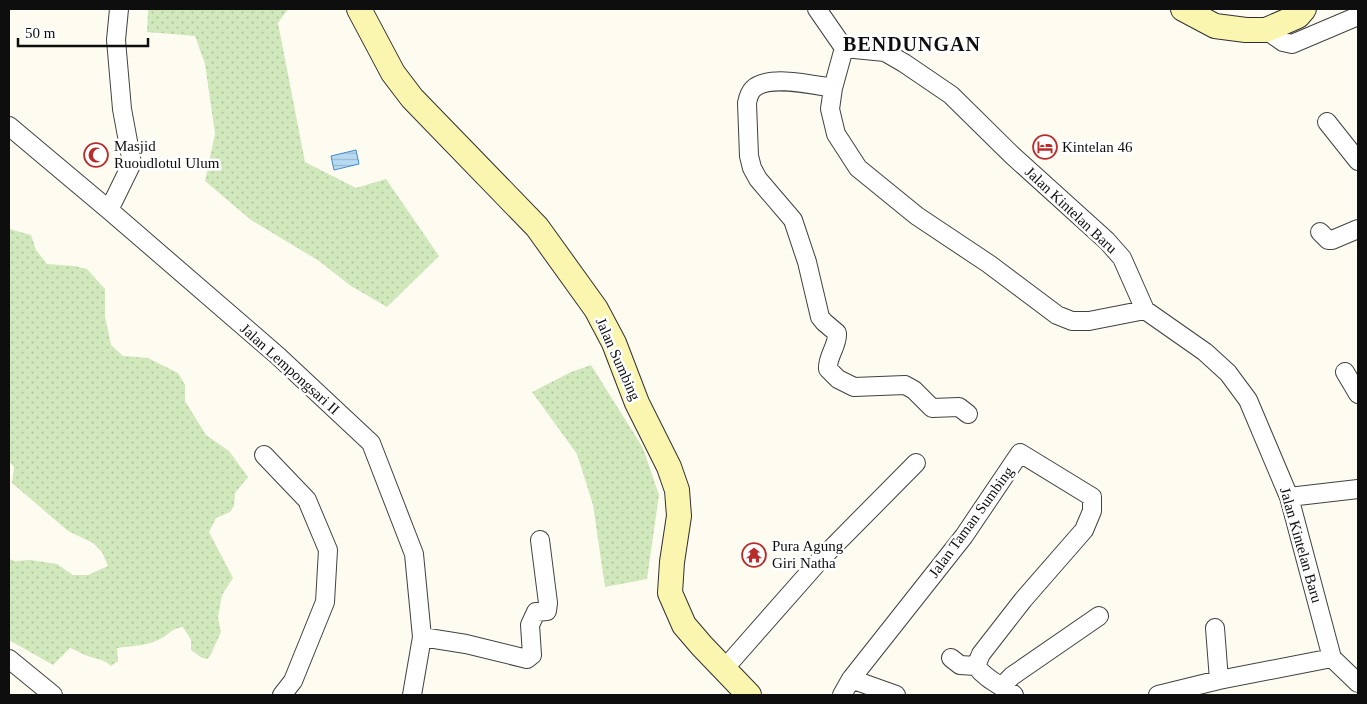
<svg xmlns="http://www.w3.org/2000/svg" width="1367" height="704" font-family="'Times New Roman',serif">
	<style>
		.grass { fill: url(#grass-dots) }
		.water { fill: url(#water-rules); stroke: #428bc7 }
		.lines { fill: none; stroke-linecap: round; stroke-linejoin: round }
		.street-casing { stroke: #414141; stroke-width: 20 }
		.secondary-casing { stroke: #303030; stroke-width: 26 }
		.street { stroke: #fff; stroke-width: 18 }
		.secondary { stroke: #fbf6af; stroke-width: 24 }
		.labels { text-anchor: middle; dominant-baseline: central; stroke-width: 5; stroke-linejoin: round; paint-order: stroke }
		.poi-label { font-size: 15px; fill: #0e0e0e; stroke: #fff; text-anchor: start }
		.street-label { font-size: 15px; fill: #0e0e0e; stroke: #fff }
		.district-label { font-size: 20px; font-weight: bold; letter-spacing: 1px; fill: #0e0e0e; stroke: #fff }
	</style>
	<defs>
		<pattern id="grass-dots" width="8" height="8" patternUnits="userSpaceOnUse" patternTransform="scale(1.25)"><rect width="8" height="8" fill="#d0e8bb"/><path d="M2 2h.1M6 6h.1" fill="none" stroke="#b1c6a0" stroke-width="1.8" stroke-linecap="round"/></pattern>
		<pattern id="water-rules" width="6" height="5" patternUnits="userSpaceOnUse" patternTransform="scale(1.25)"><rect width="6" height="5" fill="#b7daf3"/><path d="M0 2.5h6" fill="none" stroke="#9cbacf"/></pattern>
	</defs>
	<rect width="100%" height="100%" fill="#fefcf1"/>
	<path class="grass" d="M 148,9 L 288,9 L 278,23 L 305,162 L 356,188 L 386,179 L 439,256 L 387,307 L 351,286 L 319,261 L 251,220 L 205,181 L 215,134 L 205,64 L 195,36 L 147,32 Z
		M 9,229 L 31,235 L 36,250 L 47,264 L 74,266 L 87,269 L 105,289 L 105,316 L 111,345 L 123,356 L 148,358 L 178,373 L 185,385 L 185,401 L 206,435 L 229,451 L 248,477 L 235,493 L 234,506 L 230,512 L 216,518 L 209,532 L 233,578 L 222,595 L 218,617 L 221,632 L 210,656 L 207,659 L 202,658 L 191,650 L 191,640 L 183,627 C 171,628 168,636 158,640 C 145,646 131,646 117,648 L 118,661 L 111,666 C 103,658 94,659 85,655 C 80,653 76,650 70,648 L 53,665 L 9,640 L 9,559 L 15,561 L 31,560 L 57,564 L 73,575 L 88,575 L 108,566 L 102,552 L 93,543 L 68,531 L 12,483 L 14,467 L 9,461 Z
		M 591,365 L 643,448 L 659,495 L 647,579 L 605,587 L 593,505 L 577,454 L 532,392 L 571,372 Z"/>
	<path class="water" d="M 356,150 L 359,164 L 334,170 L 331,156 Z"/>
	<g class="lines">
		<g class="street-casing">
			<path id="street" d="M 817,9 L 844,48 L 885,52 L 904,63 L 951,95 L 1013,156 L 1107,241 L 1122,258 L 1145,310 L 1205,352 L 1228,373 L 1248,400 L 1289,497 L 1332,658 L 1358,683
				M 1266,30 L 1283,42 L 1292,44 L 1358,16
				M 844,48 L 833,88 L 830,109 L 836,134 L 858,168 L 917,216 L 989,264 L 1057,315 L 1072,321 L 1089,321 L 1145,310
				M 833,88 C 814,85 768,74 753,89 C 749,93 748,98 747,103 L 749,156 L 752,168 L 758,179 L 793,220 L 807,262 L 820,317 L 824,322 L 837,333 C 838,346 827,356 828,369 L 838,379 L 854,387 L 905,385 L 914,390 L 932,408 L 959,407 L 968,414
				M 1327,122 L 1358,161
				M 9,126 L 109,210 L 278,356 L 371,443 L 414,554 L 422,637 L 412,695
				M 109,210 L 132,163 L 122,109 L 116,40 L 119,9
				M 1320,232 L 1328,240 L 1332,240 L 1358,229
				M 1345,372 L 1358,394
				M 264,455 L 307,500 L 328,550 L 325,602 L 293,681 L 282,695
				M 1289,497 L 1358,489
				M 1215,628 L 1219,680
				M 422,637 L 466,644 L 527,659 L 532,655 L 530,625 L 536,612 L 547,611 L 548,603 L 540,540
				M 951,658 L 960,665 L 976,666
				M 9,659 L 53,695
				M 976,666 C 986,680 1001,685 1014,695
				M 725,668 L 821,559 L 916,463
				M 851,679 L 896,695
				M 1002,686 L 1012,676 L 1099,616
				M 842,695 L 851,679 L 964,536 L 1020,453 L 1092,497 L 1092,511 L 1084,530 L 1023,600 L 981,654 L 976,666
				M 1158,695 L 1219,680 L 1332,658"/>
		</g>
		<g class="secondary-casing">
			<path id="secondary" d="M 359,9 L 393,73 L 412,98 L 537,227 L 596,309 L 614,343 L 637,403 L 669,467 L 677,490 L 679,516 L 672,562 L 670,593 L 684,625 L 702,646 L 749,695
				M 1183,9 L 1215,26 L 1246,30 L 1266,30 L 1298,16 L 1304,9"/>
		</g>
		<use href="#street" class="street"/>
		<use href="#secondary" class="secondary"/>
	</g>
	<defs>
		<g id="hotel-ring" transform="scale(1.25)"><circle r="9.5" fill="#fff" stroke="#b92c2c" stroke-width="1.5"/><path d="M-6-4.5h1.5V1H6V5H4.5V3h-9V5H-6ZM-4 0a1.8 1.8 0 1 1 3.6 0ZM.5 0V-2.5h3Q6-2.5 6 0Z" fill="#b92c2c"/></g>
		<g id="mosque-ring" transform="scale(1.25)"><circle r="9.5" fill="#fff" stroke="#b92c2c" stroke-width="1.5"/><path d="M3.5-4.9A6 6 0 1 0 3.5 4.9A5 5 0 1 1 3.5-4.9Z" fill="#b92c2c"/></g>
		<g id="temple-ring" transform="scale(1.25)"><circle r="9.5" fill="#fff" stroke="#b92c2c" stroke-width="1.5"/><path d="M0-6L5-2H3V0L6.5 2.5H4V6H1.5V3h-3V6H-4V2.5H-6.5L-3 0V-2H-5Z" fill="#b92c2c"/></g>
	</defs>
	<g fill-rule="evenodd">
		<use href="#hotel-ring" x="1045" y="147"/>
		<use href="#mosque-ring" x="96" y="155"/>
		<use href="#temple-ring" x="754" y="555"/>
	</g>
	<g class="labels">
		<g class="poi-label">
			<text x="114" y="146">Masjid<tspan x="114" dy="17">Ruoudlotul Ulum</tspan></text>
			<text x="1062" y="147">Kintelan 46</text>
			<text x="772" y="546">Pura Agung<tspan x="772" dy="17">Giri Natha</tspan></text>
		</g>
		<g class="street-label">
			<text transform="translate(1071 210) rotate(43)">Jalan Kintelan Baru</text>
			<text transform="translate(618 359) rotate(66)">Jalan Sumbing</text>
			<text transform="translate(290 369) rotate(42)">Jalan Lempongsari II</text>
			<text transform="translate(971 522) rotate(-54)">Jalan Taman Sumbing</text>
			<text transform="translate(1301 545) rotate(74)">Jalan Kintelan Baru</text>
		</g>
		<g class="district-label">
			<text x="912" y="44">BENDUNGAN</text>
		</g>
	</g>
	<rect width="1367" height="704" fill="none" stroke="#0e0e0e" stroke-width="20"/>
	<path d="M18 38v8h130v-8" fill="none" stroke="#0e0e0e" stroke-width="2.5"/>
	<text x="25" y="38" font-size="15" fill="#0e0e0e" stroke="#ffffff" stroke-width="4" paint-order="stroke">50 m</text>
</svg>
